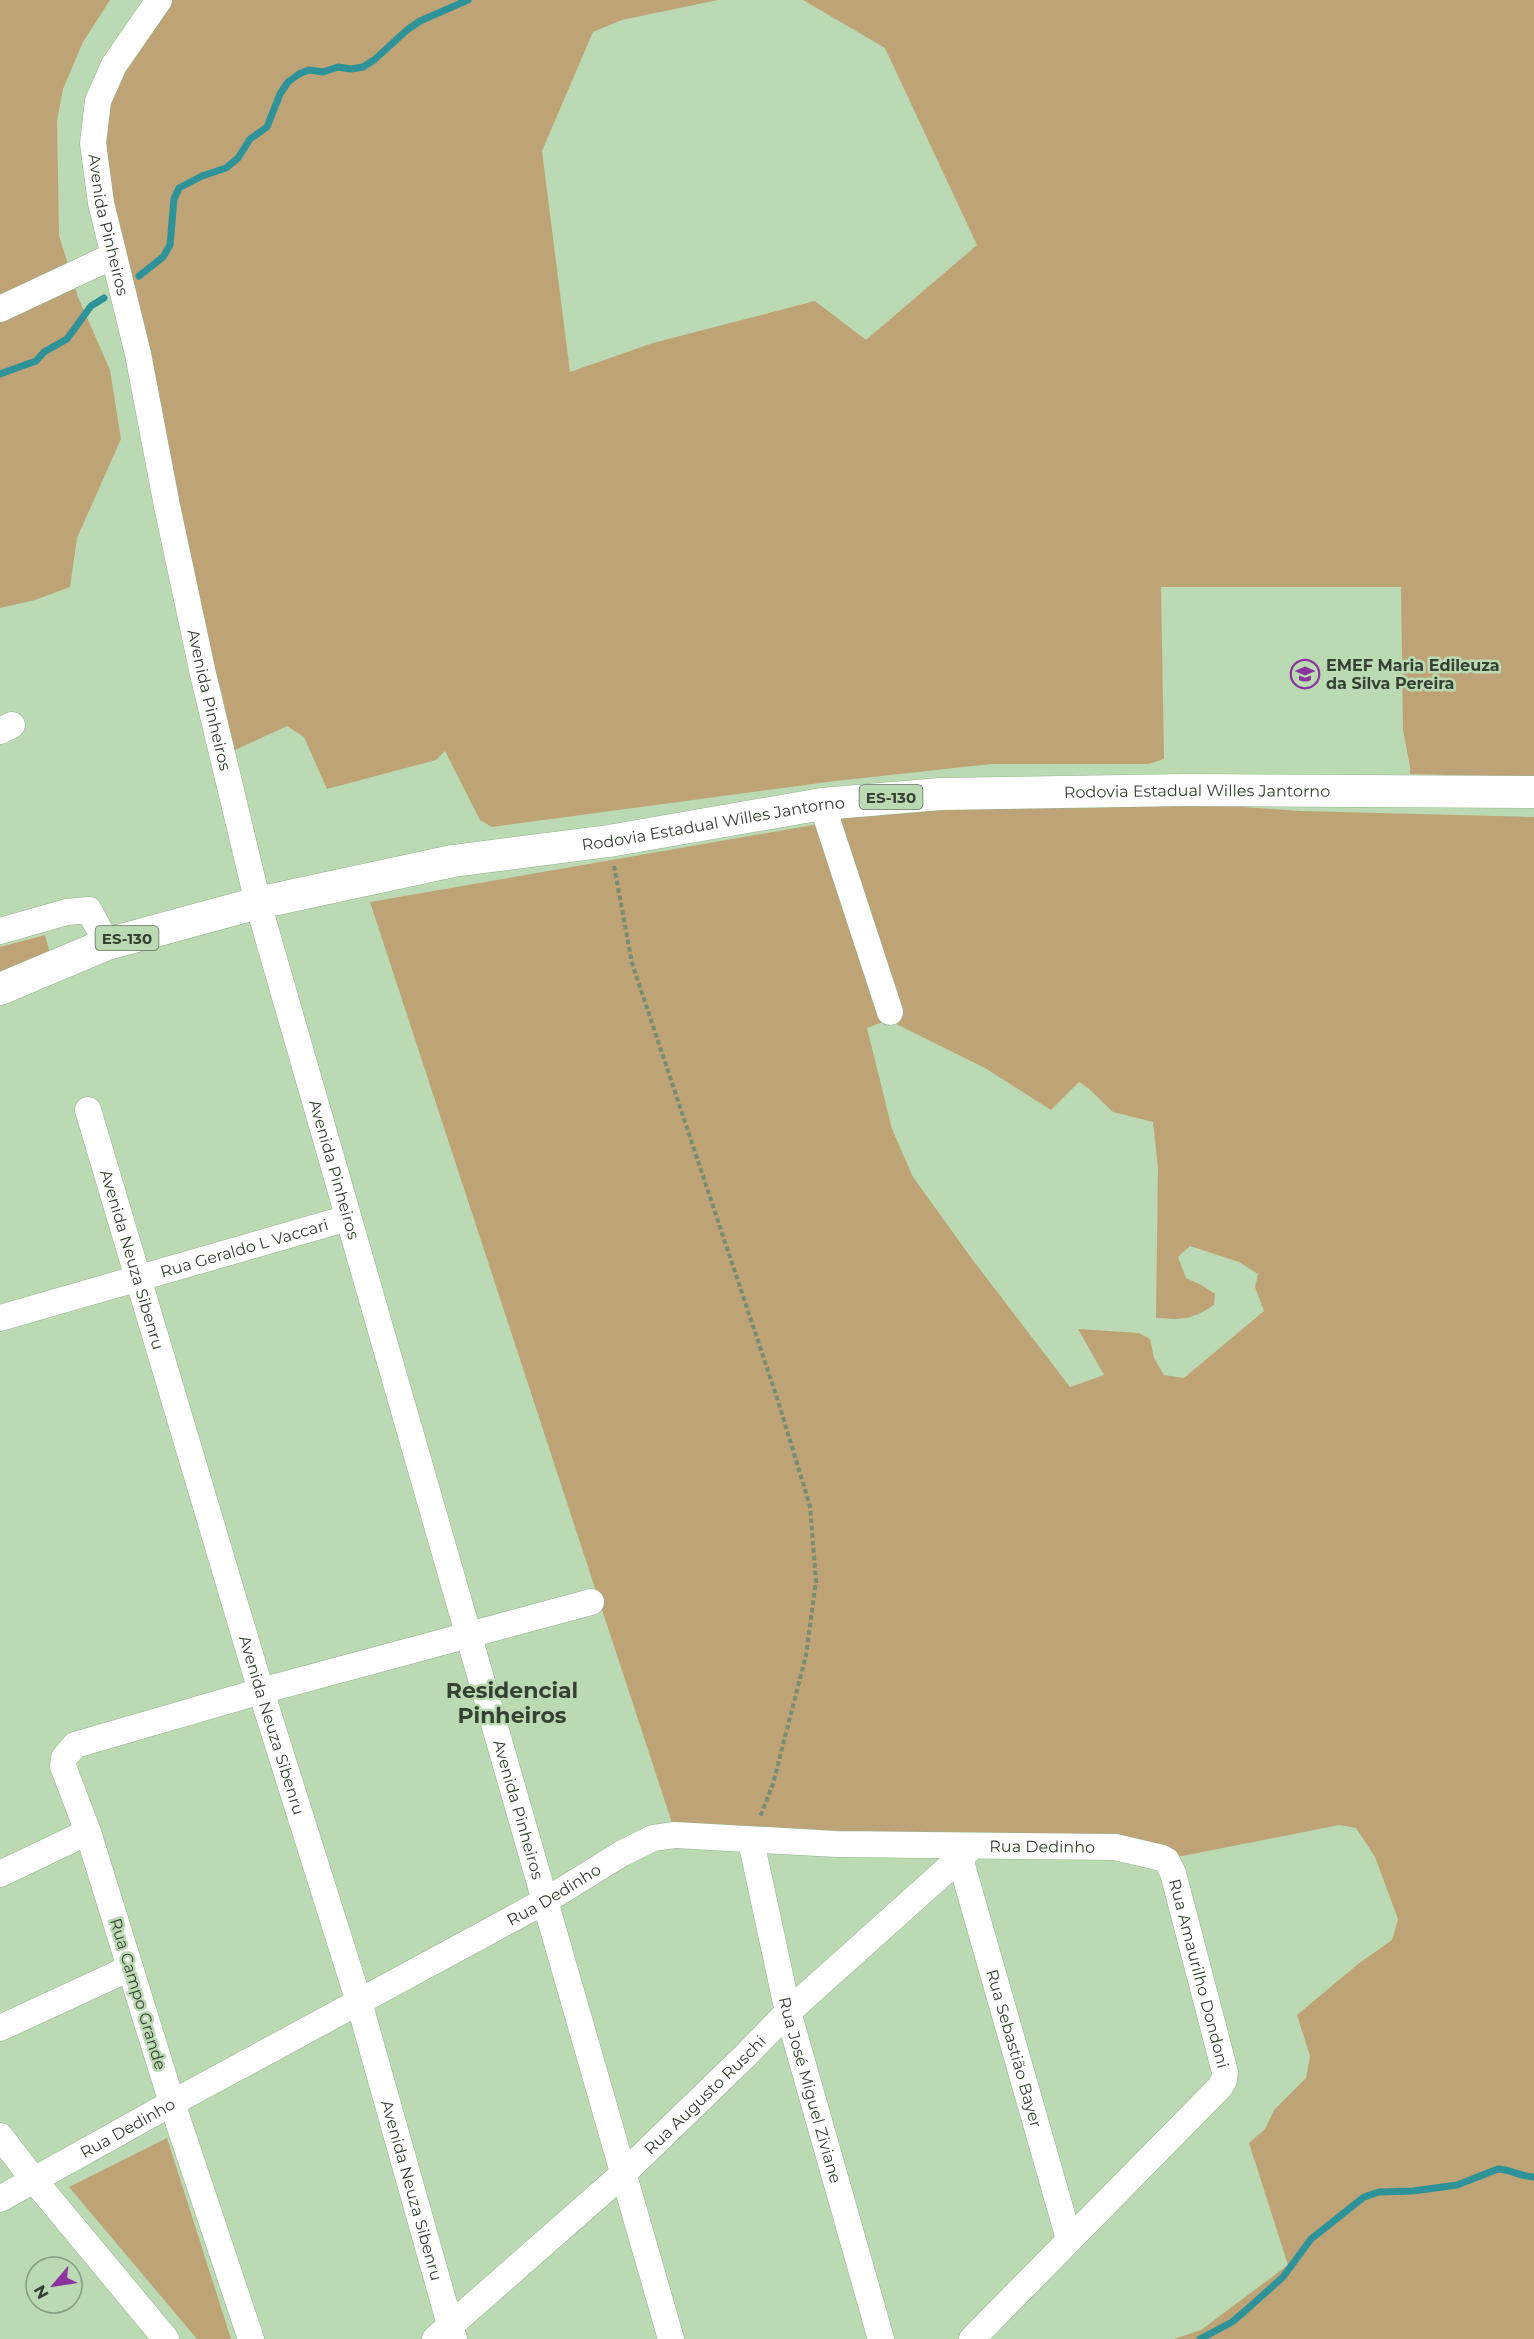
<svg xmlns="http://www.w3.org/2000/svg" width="1534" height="2339" font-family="Montserrat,sans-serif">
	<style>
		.green { fill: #bea376; fill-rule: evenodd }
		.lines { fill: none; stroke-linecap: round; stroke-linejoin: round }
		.stream { stroke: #2e9398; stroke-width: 7 }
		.minor-casing { stroke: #95b38e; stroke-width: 27 }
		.major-casing { stroke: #95b38e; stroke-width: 33 }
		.path { stroke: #768b71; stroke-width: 4; stroke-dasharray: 4.5 3; stroke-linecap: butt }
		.minor { stroke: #fff; stroke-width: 26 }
		.major { stroke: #fff; stroke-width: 32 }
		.labels { text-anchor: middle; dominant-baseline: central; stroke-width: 5; stroke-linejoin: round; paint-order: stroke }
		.shield { fill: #bbdab4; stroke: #5d6f59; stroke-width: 1.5 }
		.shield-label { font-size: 15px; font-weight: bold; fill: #354132 }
		.street-label { font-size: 16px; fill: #354132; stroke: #bbdab4 }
		.poi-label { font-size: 16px; font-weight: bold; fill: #354132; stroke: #bbdab4; text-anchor: start }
		.district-label { font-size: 22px; font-weight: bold; fill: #354132; stroke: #bbdab4 }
	</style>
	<rect width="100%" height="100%" fill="#bbdab4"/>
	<path class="green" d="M 0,0 L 110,0 L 83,42 L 63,89 L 57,121 L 59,235 L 78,297 L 110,370 L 121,439 L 77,538 L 70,587 L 35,600 L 0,608 Z
		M 171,0 L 718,0 L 622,20 L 593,32 L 542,151 L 570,372 L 653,343 L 815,301 L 866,340 L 977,245 L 885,48 L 803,0 L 1534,0 L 1534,777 L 1410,774 L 1410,767 L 1403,730 L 1401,587 L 1161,587 L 1164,759 L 1149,764 L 991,764 L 835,781 L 492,827 L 480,820 L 445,751 L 436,760 L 327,789 L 304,737 L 287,726 L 233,751 L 222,693 L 184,570 L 114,288 L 100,122 L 129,55 Z
		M 1070,795 L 1301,811 L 1534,817 L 1534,2339 L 1174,2339 L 1201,2330 L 1288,2265 L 1249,2143 L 1265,2129 L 1274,2110 L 1306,2078 L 1310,2056 L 1297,2015 L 1358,1964 L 1392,1940 L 1398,1919 L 1375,1857 L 1356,1828 L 1339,1825 L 1167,1859 L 953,1841 L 673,1826 L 370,902 L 819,824 L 829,813 ZM 888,1020 L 985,1068 L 1051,1110 L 1079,1082 L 1088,1088 L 1113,1112 L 1153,1122 L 1158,1168 L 1156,1318 C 1181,1320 1192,1320 1214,1305 L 1215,1294 L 1203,1286 L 1186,1278 L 1178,1257 L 1190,1246 L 1239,1262 L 1258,1274 L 1255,1287 L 1264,1311 L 1184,1378 L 1164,1375 L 1154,1358 L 1150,1339 L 1139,1333 L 1078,1329 L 1104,1375 L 1070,1387 L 972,1259 L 913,1177 L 892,1129 L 867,1028 Z
		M 45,935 L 50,953 L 0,973 L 0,947 Z
		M 167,2138 L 231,2339 L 197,2339 L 69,2187 Z"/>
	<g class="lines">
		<path class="stream" d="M 139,276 L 163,257 L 170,245 L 174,199 L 179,188 L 202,176 L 226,168 L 238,158 L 250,139 L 267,127 L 280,94 L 288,82 L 299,74 L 309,70 L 323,72 L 338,67 L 351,69 L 363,67 L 374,60 L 407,30 L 420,21 L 468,0
			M 0,374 L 36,361 L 44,352 L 67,339 L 91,306 L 104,298
			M 1200,2339 L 1232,2322 L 1245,2311 L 1283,2277 L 1311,2239 L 1364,2197 L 1379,2192 L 1413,2191 L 1457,2185 L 1498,2169 C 1510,2169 1521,2177 1534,2177"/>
		<g class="minor-casing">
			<g id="minor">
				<path id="s1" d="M 159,0 L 114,65 L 98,101 L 93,143 L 101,203 L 138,354 L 167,506 L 203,674 L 258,903 L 671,2339"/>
				<path d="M 0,309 L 113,256"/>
				<path d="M 0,731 L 12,725"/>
				<path d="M 822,804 L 890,1012"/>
				<path d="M 0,931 L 67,912 L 89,910 L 107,944"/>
				<path id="s2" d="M 88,1110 L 261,1691 L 359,2002 L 454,2339"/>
				<path id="s3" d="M 0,1318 L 348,1218"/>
				<path id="s4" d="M 751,1841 L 788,2012 L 881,2339"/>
				<path id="s5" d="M 960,1858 L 1069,2239"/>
				<path d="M 0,1874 L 88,1832"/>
				<path d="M 0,2028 L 130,1968"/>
				<path d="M 0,2136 L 34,2180 L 166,2339"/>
				<path id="s6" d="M 0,2199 L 172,2103 L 545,1901 L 621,1854 L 653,1838 L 675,1835 L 836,1844 L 1115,1847 L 1162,1858 L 1167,1861 L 1173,1873 L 1225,2072 L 1224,2080 L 1220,2087 L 972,2339"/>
				<path d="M 251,2339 L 172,2103 L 88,1832 L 63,1766 L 64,1758 L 75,1745 L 261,1691 L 591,1602"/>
				<path id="s7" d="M 435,2339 L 624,2173 L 745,2056 L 788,2012 L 973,1846"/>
			</g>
		</g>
		<g class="major-casing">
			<g id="major">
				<path id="s8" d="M 0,989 L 107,944 L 258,903 L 453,861 L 609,841 L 822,804 L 940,794 L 1185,790 L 1534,792"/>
			</g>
		</g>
		<path class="path" d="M 614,866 L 632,963 L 778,1401 L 810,1506 L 816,1581 L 806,1655 L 773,1784 L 760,1817"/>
		<use href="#minor" class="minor"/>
		<use href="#major" class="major"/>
	</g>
	<defs>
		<g id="school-ring" transform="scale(1.5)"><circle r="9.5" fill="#bbdab4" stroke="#8c339f" stroke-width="1.5"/><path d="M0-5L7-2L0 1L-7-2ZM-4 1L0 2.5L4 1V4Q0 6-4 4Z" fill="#8c339f"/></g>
	</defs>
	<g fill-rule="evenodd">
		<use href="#school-ring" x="1305" y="674"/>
	</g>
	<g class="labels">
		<g class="shield">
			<rect x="859.5" y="785" width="63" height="24" rx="4.5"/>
			<rect x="95.5" y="926" width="63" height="24" rx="4.5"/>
		</g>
		<g class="shield-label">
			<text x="891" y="797">ES-130</text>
			<text x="127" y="938">ES-130</text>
		</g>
		<g class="street-label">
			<text stroke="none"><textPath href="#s1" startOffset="244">Avenida Pinheiros</textPath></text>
			<text stroke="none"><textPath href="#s1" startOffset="730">Avenida Pinheiros</textPath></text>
			<text stroke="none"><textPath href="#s8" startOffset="1221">Rodovia Estadual Willes Jantorno</textPath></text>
			<text stroke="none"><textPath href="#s8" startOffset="735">Rodovia Estadual Willes Jantorno</textPath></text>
			<text stroke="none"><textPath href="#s1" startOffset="1216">Avenida Pinheiros</textPath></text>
			<text stroke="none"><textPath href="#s3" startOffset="254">Rua Geraldo L Vaccari</textPath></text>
			<text stroke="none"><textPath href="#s2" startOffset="156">Avenida Neuza Sibenru</textPath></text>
			<text stroke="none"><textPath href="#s2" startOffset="642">Avenida Neuza Sibenru</textPath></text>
			<text stroke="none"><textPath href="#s1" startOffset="1882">Avenida Pinheiros</textPath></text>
			<text stroke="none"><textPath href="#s6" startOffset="1136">Rua Dedinho</textPath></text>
			<text stroke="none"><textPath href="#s6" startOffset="632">Rua Dedinho</textPath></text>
			<text stroke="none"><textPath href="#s6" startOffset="1380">Rua Amaurilho Dondoni</textPath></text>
			<text transform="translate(138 1994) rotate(73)">Rua Campo Grande</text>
			<text stroke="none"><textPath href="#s5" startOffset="198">Rua Sebastião Bayer</textPath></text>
			<text stroke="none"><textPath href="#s4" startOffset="256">Rua José Miguel Ziviane</textPath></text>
			<text stroke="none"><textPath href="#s7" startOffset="364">Rua Augusto Ruschi</textPath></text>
			<text stroke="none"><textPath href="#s6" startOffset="146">Rua Dedinho</textPath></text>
			<text stroke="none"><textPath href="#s2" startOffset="1128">Avenida Neuza Sibenru</textPath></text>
		</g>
		<g class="poi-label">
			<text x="1326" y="665">EMEF Maria Edileuza<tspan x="1326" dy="18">da Silva Pereira</tspan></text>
		</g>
		<g class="district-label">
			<text x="512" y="1690">Residencial<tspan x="512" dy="25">Pinheiros</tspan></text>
		</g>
	</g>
	<g transform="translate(54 2285) rotate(241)"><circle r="28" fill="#bbdab4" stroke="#859d80" stroke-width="1.5"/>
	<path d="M0-4.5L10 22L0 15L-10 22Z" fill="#8c339f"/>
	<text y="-9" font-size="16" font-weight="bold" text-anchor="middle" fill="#354132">N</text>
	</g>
</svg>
